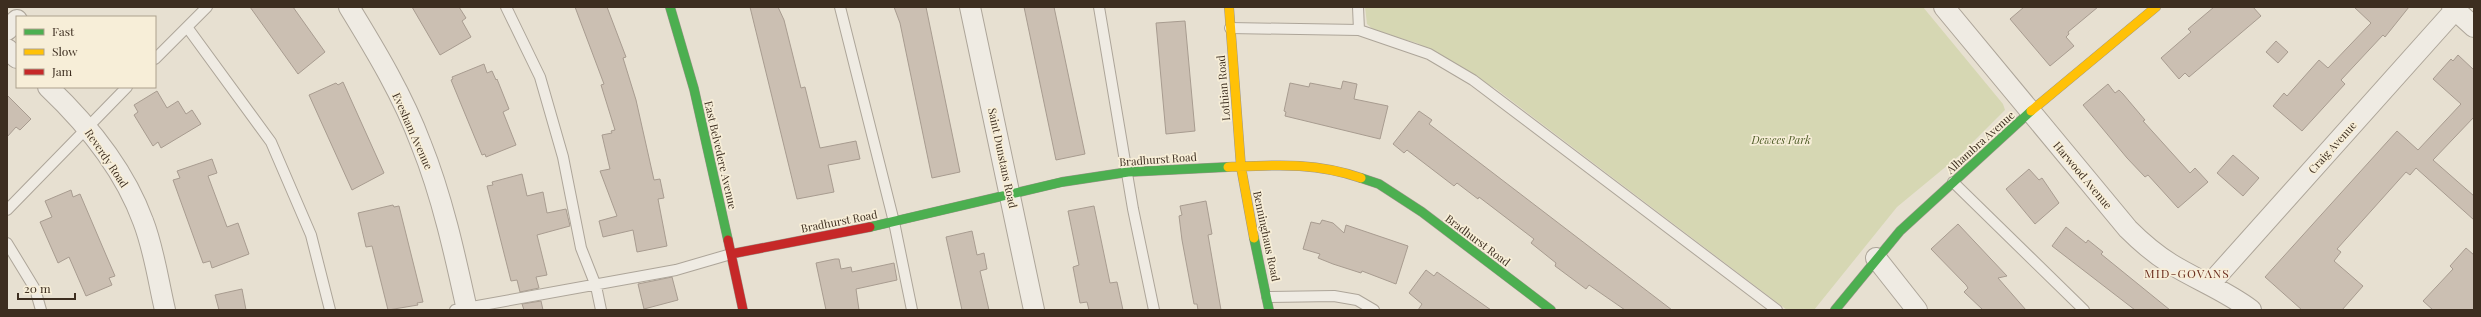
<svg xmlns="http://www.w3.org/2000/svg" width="2481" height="317" font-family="'Playfair Display',serif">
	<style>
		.green { fill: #d6d7b3 }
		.building { fill: #cbbfb2; stroke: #a89c90 }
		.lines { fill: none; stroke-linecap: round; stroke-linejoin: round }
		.lane-casing { stroke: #ada599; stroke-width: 12 }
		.street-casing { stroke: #ada599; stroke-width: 22 }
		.fast-casing { stroke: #9c958a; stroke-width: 10 }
		.slow-casing { stroke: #9c958a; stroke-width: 10 }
		.jam-casing { stroke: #9c958a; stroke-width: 10 }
		.lane { stroke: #efebe3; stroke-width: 10 }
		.street { stroke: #efebe3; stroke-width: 20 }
		.fast { stroke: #4caf50; stroke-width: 9 }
		.slow { stroke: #ffc107; stroke-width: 9 }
		.jam { stroke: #c62828; stroke-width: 9 }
		.labels { text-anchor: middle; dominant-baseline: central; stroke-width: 3.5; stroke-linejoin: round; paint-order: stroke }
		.street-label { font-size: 11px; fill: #3d2e20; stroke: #f7eed8 }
		.park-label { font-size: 11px; font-style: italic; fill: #4d5a26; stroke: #f7eed8 }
		.neighbourhood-label { font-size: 12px; letter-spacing: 1px; fill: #6b2e1e; stroke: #f7eed8 }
	</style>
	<rect width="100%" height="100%" fill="#e7e0d1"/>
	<path class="green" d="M 1365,7 L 1923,7 L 2003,104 L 2005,110 L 1960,155 L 1897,207 L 1814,310 L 1787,310 L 1496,89 L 1417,43 L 1375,31 L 1367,24 Z"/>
	<path class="building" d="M 250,7 L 293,7 L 325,52 L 298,74 Z
		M 412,7 L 459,7 L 466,18 L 462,21 L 471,37 L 440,55 Z
		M 575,7 L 607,7 L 626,57 L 623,58 L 636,100 L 654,180 L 660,179 L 664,198 L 658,199 L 667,246 L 637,252 L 633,230 L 603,237 L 599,221 L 617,216 L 600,171 L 610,169 L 602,135 L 612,133 L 611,131 L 615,130 L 601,85 L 604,84 Z
		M 750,7 L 778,7 L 784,20 L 801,88 L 805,87 L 820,148 L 856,141 L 860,159 L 828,165 L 834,192 L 797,199 Z
		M 894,7 L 926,7 L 960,172 L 932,178 L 900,23 Z
		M 1024,7 L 1054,7 L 1085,154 L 1056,160 Z
		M 2024,7 L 2098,7 L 2068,32 L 2069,34 L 2066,37 L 2074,46 L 2050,66 L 2010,19 Z
		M 2214,7 L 2253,7 L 2261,16 L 2189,77 L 2185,73 L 2179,79 L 2161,58 L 2191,32 L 2188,29 Z
		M 2354,7 L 2409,7 L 2385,37 L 2383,35 L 2341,80 L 2345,84 L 2302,131 L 2273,106 L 2284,93 L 2287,96 L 2319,60 L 2328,68 L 2371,23 Z
		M 1185,21 L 1195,131 L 1166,134 L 1156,23 Z
		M 2276,41 L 2288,52 L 2278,63 L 2266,52 Z
		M 2458,55 L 2474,70 L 2474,117 L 2433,160 L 2474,196 L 2474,220 L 2416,168 L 2410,175 L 2406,172 L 2337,249 L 2341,252 L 2334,261 L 2363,286 L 2342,310 L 2302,310 L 2265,277 L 2397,131 L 2418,150 L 2461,104 L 2433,79 L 2451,59 L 2453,61 Z
		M 484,64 L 487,73 L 492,71 L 496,80 L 497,79 L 509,109 L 503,112 L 516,145 L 486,157 L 485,154 L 482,155 L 451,80 L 453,79 L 452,77 Z
		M 1343,81 L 1357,84 L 1354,99 L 1388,106 L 1380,139 L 1285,116 L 1286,112 L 1284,111 L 1290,83 L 1309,87 L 1310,83 L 1341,89 Z
		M 343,82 L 384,173 L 352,190 L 309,95 L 336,83 L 338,85 Z
		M 2108,84 L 2115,93 L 2119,90 L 2123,94 L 2145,120 L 2143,121 L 2190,173 L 2195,168 L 2208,182 L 2178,208 L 2148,175 L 2145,177 L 2127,158 L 2083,105 Z
		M 157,91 L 167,108 L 178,101 L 186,114 L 192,110 L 201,124 L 161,148 L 158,142 L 153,146 L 134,115 L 138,112 L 134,105 Z
		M 7,95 L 31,119 L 20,130 L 16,127 L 7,137 Z
		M 1419,111 L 1432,120 L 1429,124 L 1672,310 L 1625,310 L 1589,285 L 1586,289 L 1555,266 L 1556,263 L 1531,243 L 1534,239 L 1479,197 L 1478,199 L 1457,183 L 1454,186 L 1407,150 L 1404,153 L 1393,144 Z
		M 2233,155 L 2259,178 L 2243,196 L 2217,173 Z
		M 212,159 L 217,173 L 208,176 L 227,227 L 238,223 L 249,254 L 212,268 L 210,261 L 203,263 L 173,180 L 180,178 L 177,171 Z
		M 2029,169 L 2039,180 L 2042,178 L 2059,203 L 2035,224 L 2006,189 Z
		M 522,174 L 527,196 L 543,192 L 547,213 L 566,209 L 570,226 L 537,235 L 547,275 L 536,277 L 539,288 L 520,292 L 517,280 L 511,281 L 487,186 L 493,185 L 492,182 Z
		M 71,190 L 73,197 L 80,194 L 115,276 L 109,278 L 112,285 L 86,296 L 69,257 L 58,263 L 40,222 L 52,217 L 45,201 Z
		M 1206,201 L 1212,234 L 1208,235 L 1221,310 L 1198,310 L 1197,304 L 1194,304 L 1182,240 L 1179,216 L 1182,215 L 1180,206 Z
		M 393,205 L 394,207 L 399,206 L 423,302 L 417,303 L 418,305 L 388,310 L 372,246 L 366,247 L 358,213 Z
		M 1094,206 L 1110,283 L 1117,282 L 1123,310 L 1089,310 L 1087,302 L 1080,303 L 1073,267 L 1079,265 L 1068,211 Z
		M 1322,220 L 1333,223 L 1344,233 L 1346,225 L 1408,246 L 1396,284 L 1362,271 L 1361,273 L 1333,264 L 1318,258 L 1320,254 L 1303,249 L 1311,222 L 1320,224 Z
		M 1958,224 L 2007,276 L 1998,278 L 2026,310 L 1983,310 L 1964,292 L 1968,288 L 1966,285 L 1931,249 Z
		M 2066,227 L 2086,243 L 2088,240 L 2103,252 L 2101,254 L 2170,310 L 2135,310 L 2052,246 Z
		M 972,231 L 977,255 L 984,253 L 987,269 L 980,271 L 989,310 L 962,310 L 953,269 L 946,237 Z
		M 2466,248 L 2474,255 L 2474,310 L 2433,310 L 2423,301 L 2453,269 L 2450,266 Z
		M 835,259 L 839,259 L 841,269 L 851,267 L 852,272 L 894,263 L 897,280 L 856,289 L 859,310 L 826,310 L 816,263 Z
		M 1426,270 L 1434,276 L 1437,272 L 1491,310 L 1418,310 L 1422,304 L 1409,293 Z
		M 672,277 L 678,300 L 644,309 L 638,284 Z
		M 242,289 L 246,310 L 219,310 L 215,295 Z
		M 541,301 L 543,310 L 524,310 L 522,304 Z"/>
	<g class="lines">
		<g class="lane-casing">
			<path id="lane" d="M 506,7 L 540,77 L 563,157 L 581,248 L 596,286 L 601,310
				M 840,7 L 894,222 L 912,310
				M 1099,7 L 1133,209 L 1154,310
				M 1358,7 L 1359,30
				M 187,27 L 271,142 L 311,235 L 330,310
				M 1230,28 L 1359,30 L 1429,54 L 1473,80 L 1777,310
				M 155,59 L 207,7
				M 1953,182 L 2084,310
				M 7,210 L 127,87
				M 7,243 L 35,289 L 41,310
				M 1267,297 L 1334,296 L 1357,300 L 1374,310
				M 455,310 L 676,270 L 731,254"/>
		</g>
		<g class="street-casing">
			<path id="street" d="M 349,7 C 376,51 403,96 421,144 C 442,196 455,255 467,310
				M 970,7 L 1034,310
				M 1944,7 L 2128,229 C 2141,242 2155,254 2171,264 C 2197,280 2226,291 2251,310
				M 2452,7 L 2474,27
				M 7,30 L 17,20
				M 7,49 L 17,58
				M 48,87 C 88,125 124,169 143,221 C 154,249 158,280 165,310
				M 1876,258 L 1917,310
				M 2210,284 L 2455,10"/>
		</g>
		<g class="fast-casing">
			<path id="fast" d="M 670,7 L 694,89 L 728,240
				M 1361,178 L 1379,184 L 1422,212 L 1551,310
				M 870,227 L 1062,182 L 1128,172 L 1228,167
				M 1254,238 L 1269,310
				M 1835,310 L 1900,231 L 2031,111"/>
		</g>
		<g class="slow-casing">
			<path id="slow" d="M 1229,7 L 1241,167 L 1254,238
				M 2031,111 L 2156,7
				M 1228,167 C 1276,165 1315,162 1361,178"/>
		</g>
		<g class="jam-casing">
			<path id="jam" d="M 728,240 L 743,310
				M 731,254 L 870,227"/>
		</g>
		<use href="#lane" class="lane"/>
		<use href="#street" class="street"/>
		<use href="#fast" class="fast"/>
		<use href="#slow" class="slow"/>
		<use href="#jam" class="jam"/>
	</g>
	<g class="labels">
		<g class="street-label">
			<text transform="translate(1223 88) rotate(-95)">Lothian Road</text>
			<text transform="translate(413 131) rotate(66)">Evesham Avenue</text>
			<text transform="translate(1980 142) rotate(-42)">Alhambra Avenue</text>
			<text transform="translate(2332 147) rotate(-48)">Craig Avenue</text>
			<text transform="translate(721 155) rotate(77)">East Belvedere Avenue</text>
			<text transform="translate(107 158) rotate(56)">Reverdy Road</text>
			<text transform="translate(1003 158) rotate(78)">Saint Dunstans Road</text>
			<text transform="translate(1158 159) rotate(-4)">Bradhurst Road</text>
			<text transform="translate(2083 175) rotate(50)">Harwood Avenue</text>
			<text transform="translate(839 221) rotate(-11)">Bradhurst Road</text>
			<text transform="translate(1267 236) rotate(78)">Benninghaus Road</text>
			<text transform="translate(1478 240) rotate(37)">Bradhurst Road</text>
		</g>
		<g class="park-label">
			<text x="1781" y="139">Dewees Park</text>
		</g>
		<g class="neighbourhood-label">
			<text x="2187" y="273">MID-GOVANS</text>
		</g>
	</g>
	<rect width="2481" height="317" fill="none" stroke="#3d2e20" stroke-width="16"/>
	<rect x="16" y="16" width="140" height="72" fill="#f7eed8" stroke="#ada18e"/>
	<rect x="24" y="29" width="20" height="6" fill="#4caf50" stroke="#ada18e"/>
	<text x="52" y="36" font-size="12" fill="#3d2e20">Fast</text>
	<rect x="24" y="49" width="20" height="6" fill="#ffc107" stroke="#ada18e"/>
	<text x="52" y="56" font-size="12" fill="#3d2e20">Slow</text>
	<rect x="24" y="69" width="20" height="6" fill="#c62828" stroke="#ada18e"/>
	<text x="52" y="76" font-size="12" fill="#3d2e20">Jam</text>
	<path d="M18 293v6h57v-6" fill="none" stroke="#3d2e20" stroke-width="2"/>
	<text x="24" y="293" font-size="12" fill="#3d2e20" stroke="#f7eed8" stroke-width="3" paint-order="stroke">20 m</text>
</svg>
